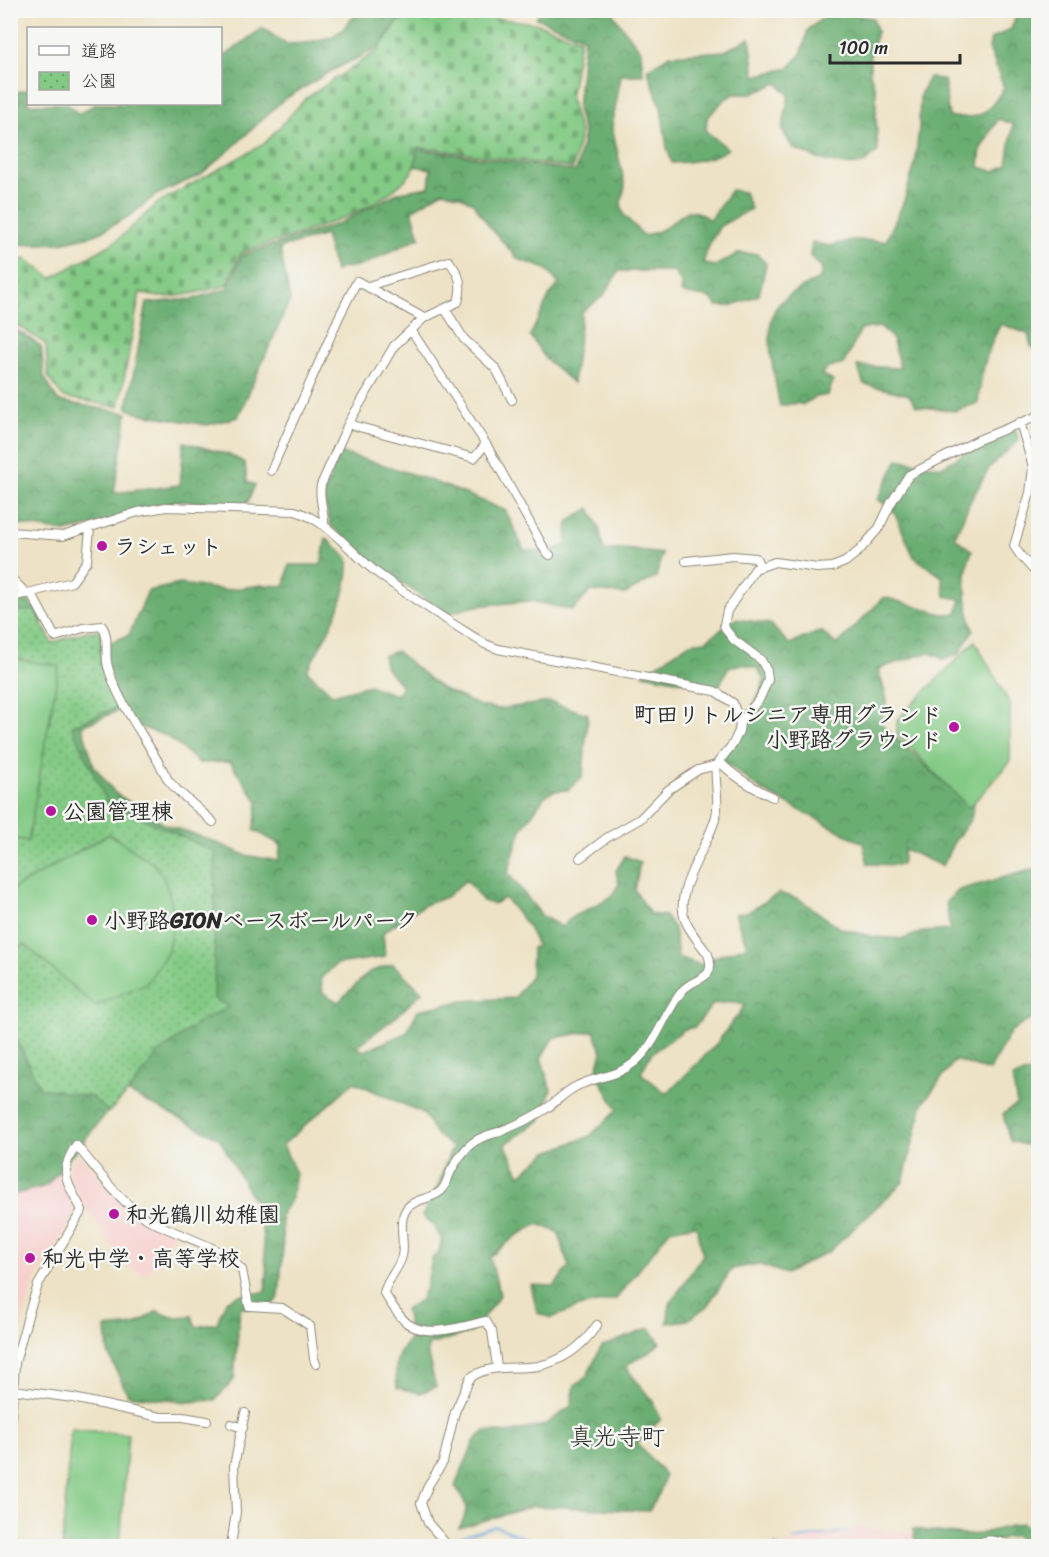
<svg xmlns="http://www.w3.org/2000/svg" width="1049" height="1557" font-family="Sriracha,'Klee One',sans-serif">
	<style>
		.built { fill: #f7d0ce }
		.forest { fill: url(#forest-crowns); stroke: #4a6c4e; stroke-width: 1.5; fill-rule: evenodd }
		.cemetery { fill: url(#cemetery-stones); stroke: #577a58; stroke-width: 1.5 }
		.park { fill: url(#park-dots); stroke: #577a58; stroke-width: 1.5 }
		.pitch { fill: #83ca85; stroke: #577a58; stroke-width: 1.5 }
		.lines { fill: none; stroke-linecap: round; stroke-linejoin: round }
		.stream { stroke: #6da3da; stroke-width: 2 }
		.minor-casing { stroke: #8c8678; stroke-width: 10 }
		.minor { stroke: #fff; stroke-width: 8 }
		.poi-dot { fill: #b5179e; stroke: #f6f6f2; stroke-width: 2 }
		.labels { text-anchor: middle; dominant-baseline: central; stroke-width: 5; stroke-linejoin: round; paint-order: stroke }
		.poi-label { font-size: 22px; font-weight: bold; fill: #2b2b2b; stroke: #f6f6f2; text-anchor: start }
		.neighbourhood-label { font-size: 24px; fill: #2b2b2b; stroke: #f6f6f2 }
	</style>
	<defs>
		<pattern id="forest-crowns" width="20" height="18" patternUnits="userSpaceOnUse" patternTransform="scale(1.5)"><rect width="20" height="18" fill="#6aae72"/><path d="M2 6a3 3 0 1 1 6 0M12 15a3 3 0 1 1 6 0" fill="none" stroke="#578e5e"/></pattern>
		<pattern id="cemetery-stones" width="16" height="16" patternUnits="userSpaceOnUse" patternTransform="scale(1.5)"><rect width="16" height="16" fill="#83ca85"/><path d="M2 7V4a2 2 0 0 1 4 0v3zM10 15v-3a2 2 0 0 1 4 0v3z" fill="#6ba46d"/></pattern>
		<pattern id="park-dots" width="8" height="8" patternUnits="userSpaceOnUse" patternTransform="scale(1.5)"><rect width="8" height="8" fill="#83ca85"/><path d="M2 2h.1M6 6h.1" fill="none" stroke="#6ba46d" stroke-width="1.8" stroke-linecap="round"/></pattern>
	</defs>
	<rect width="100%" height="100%" fill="#f6f6f2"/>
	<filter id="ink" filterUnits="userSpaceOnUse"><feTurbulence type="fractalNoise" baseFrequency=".0167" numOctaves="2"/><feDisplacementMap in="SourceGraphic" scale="12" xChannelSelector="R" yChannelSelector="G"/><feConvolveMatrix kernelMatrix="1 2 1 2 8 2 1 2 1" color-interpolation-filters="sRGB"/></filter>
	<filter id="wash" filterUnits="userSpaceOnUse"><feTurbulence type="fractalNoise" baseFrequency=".008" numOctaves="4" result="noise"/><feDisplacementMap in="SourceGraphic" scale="24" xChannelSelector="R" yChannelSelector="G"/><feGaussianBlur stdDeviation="1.35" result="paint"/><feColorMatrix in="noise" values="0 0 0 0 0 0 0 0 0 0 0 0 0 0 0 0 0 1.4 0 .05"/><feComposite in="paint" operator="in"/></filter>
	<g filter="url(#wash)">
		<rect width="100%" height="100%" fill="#ede2c5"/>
		<path class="built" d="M 79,1154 L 117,1198 L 175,1233 L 146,1276 L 125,1264 L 87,1210 L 70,1178 L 70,1167 L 73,1160 Z
			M 56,1169 L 60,1169 L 60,1180 L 77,1210 L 64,1234 L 34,1282 L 12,1357 L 11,1377 L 11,1186 Z
			M 854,1527 L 914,1533 L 916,1546 L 777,1546 L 820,1536 L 850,1532 Z"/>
		<path class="forest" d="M 366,11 L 404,11 L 378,48 L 331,71 L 283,100 L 233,147 L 200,175 L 156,195 L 131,215 L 95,235 L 61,243 L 11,245 L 11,93 L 28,90 L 28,104 L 68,104 L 78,114 L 96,104 L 220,104 L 221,56 L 225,56 L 262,28 L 286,44 L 305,43 L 331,37 L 343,29 L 352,18 Z
			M 540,11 L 615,11 L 614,16 L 641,51 L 643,75 L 621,75 L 612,127 L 625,186 L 621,202 L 623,214 L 644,236 L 663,229 L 687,211 L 697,212 L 710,220 L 731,190 L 744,192 L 751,209 L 720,226 L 710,243 L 703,263 L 715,266 L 739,253 L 757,254 L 766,264 L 759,295 L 731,306 L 717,306 L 711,298 L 681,293 L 682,284 L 673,271 L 619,271 L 603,296 L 582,312 L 573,383 L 546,359 L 530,336 L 550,295 L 559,284 L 546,269 L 518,259 L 489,226 L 473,203 L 461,196 L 443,191 L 412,210 L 420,237 L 363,265 L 339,269 L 335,272 L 325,235 L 280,248 L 290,300 L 238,417 L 207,425 L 137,413 L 127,408 L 147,303 L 192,299 L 227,289 L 242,255 L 338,224 L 399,192 L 429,187 L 431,169 L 401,164 L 403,153 L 419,149 L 576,171 L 584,134 L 577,109 L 584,38 L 536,18 Z
			M 831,11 L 873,18 L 877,32 L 870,56 L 870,73 L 876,91 L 876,119 L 878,151 L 863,164 L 845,165 L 818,159 L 793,148 L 782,130 L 789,95 L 777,83 L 752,94 L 734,94 L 725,99 L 707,118 L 706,131 L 728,149 C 713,160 690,162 672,163 L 667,148 L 661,107 L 647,69 L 670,55 L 725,51 L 750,38 L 755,76 L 789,68 L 801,54 L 808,30 Z
			M 1018,11 L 1038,11 L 1038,352 L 1031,346 L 1028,334 L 1001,324 C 986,351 981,373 978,403 L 955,411 L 916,406 L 909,395 L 864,384 L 857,366 L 900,368 L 892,338 L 881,327 L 861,329 L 844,364 L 827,368 L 821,374 L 833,381 L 828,395 L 816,397 L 802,405 L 797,403 L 780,406 C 775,380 765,339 773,314 C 778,298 806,285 820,279 L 822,268 L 810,256 L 812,242 L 829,246 L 852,240 L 886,241 L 904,201 L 915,164 L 919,128 L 920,95 L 929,77 L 944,80 L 949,117 C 983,118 985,116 1004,88 L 989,48 L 991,39 L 1011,29 ZM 998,119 L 1013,124 L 1007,165 L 994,171 L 979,167 L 981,148 Z
			M 10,326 L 41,346 L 44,377 L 58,401 L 127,413 L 114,493 L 180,485 L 184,442 L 230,455 L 245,463 L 247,482 L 255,485 L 247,504 L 178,501 L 139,514 L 65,532 L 11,523 Z
			M 1014,427 L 1019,440 L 990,467 L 970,502 L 955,537 L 972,551 C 961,577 966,603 973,630 L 959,654 L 944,660 L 929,652 L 878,669 L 887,700 L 881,724 L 952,790 L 975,799 L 971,819 L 954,842 L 942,866 L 904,849 L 902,865 L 868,864 L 863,843 L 763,791 L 722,760 L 761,691 L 764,679 L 757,668 L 743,664 L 729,667 L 718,688 L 643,674 L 690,643 L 705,641 L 736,619 L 770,624 L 789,644 L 821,631 L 837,645 L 884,597 L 942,614 L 957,614 L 961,599 L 945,596 L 942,577 L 914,557 L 894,512 L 878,499 L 898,459 L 942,467 L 979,445 Z
			M 340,453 C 397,467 452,487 506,511 L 524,550 L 549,552 L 566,545 L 568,522 L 590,508 L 599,528 L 604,551 L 625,549 L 662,554 L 656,577 L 625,594 L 591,591 L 573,610 L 530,601 L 476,606 L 446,614 L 378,566 L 331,526 L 323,496 Z
			M 326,538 L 348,558 C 351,598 325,636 307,671 L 333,695 L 369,685 L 396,695 L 402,686 L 386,668 L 383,656 L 396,651 L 441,688 L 480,706 L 499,709 L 550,702 L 588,714 L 583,776 L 568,790 L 553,791 L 544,797 L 521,830 L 508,873 L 542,916 L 562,927 L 572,917 L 611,897 L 619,884 L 616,871 L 625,856 L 640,862 L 635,890 L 650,914 L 665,916 L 674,928 L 678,957 L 701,965 L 715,957 L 747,946 L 735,914 L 750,911 L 779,893 L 799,899 L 840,928 L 874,937 L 903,939 L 922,932 L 950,930 L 946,902 L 959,890 L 1038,868 L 1038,1015 L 1011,1031 L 989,1071 L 955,1060 L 923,1103 L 903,1182 L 830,1251 L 786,1274 L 758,1264 L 732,1269 L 707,1306 L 688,1320 L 667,1323 L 670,1304 L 703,1255 L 696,1225 L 670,1230 L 616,1299 L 582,1306 L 551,1318 L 537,1313 L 531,1285 L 554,1286 L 569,1267 L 558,1232 L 538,1224 L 516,1236 L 490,1257 L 500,1295 L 472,1332 L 428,1345 L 428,1356 L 436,1387 L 420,1393 L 397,1388 C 395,1363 394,1357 411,1337 L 405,1310 L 421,1300 L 427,1284 L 432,1259 L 439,1252 L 442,1239 L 432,1224 L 423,1216 C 426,1205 431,1199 436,1189 C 444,1175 444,1161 453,1148 L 436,1134 L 423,1113 L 354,1082 L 283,1145 L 296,1174 L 291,1200 L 281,1214 L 283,1248 L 279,1297 L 270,1307 L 240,1308 L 234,1380 L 215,1400 L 188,1402 L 128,1395 L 108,1353 L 106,1328 L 135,1325 L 157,1311 L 172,1317 L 192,1316 L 196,1327 L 217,1323 L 226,1301 L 239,1295 L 265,1292 L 267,1274 L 260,1213 L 219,1138 L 125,1091 L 46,1186 L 11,1195 L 10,975 L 54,774 L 95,648 L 129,635 L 148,591 L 180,584 L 225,590 L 262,585 L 285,586 L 289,565 L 321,565 ZM 120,710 L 131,724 L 167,736 L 199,763 L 230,762 L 258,802 L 254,830 L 281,845 L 278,861 L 245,855 L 210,840 L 164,824 L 115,793 L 94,766 L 82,726 ZM 466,880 L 483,901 L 493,904 L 505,898 L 527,925 L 537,946 L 532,948 L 531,975 L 515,998 L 463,1001 L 418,1010 L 406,1033 L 364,1051 L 356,1047 L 396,1017 L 422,992 L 393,964 L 369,972 L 338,1002 L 323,993 L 321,978 L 337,964 L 385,957 L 383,932 L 424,905 L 446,897 ZM 732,1002 L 745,1005 L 717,1043 L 667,1094 L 641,1073 L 651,1054 L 685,1029 L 695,1027 L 713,1004 ZM 594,1031 L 602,1052 L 596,1072 L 617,1110 L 590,1136 L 548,1152 L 520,1175 L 505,1144 L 540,1121 L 551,1090 L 541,1058 L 553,1038 Z
			M 11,585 L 37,610 L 44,622 L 19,633 L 11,652 Z
			M 1029,1072 L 1038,1080 L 1038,1148 L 1010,1141 L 1003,1114 L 1017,1104 L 1012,1078 Z
			M 650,1328 L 660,1343 L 650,1352 L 628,1364 L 628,1370 L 653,1402 L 661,1419 L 637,1443 L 665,1475 L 660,1492 L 649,1511 L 534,1506 L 459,1528 C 470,1509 467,1503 455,1486 L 475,1440 L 485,1431 L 508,1433 L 545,1425 L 571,1406 L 575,1385 L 587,1376 L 601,1347 Z
			M 1022,1523 L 1029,1528 L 1038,1546 L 1031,1546 L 1015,1536 L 1005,1537 L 986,1546 L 916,1546 L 913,1529 L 964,1535 L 979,1534 Z"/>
		<path class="cemetery" d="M 406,10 L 436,11 L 535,23 L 580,39 L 570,98 L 580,133 L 573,168 L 418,147 C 416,154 416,167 411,173 C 377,216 291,235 241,253 L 226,286 C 200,291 165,304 140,292 L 119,407 L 63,397 L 48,377 L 46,344 L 11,321 L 11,260 L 25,259 L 52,278 L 115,242 L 159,202 L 264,144 L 305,99 L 378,50 Z"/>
		<path class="park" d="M 11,611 L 35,611 L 52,643 L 84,632 L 99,630 L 101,633 L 101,666 L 117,707 L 72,726 L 107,802 L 215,852 L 214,999 L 229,1007 L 202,1020 L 157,1054 L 132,1088 L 109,1112 L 92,1097 L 40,1088 L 15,1036 L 11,1031 Z"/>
		<path class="pitch" d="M 975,641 L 1010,704 L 1010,762 L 969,808 L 897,734 L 897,720 Z
			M 10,658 L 59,666 L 28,841 L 11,838 Z
			M 109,834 L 153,863 L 164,878 L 171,901 L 173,927 L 167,953 L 147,983 L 95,1006 L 24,944 L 20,948 L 11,940 L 11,890 Z
			M 71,1429 L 128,1434 L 120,1546 L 62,1546 Z"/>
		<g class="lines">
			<path class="stream" d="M 793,1540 L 848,1531
				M 449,1541 L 495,1526 L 537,1542 L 563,1546
				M 441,1546 L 442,1545
				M 774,1546 L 777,1545"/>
		</g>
	</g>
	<g filter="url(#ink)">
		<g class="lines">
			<g class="minor-casing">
				<path id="minor" d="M 445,309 L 464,339 L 496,369 L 512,400
					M 411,330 L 486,444 L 546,552 L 550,555
					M 1020,422 L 1033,467 L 1030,493 L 1014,546 L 1020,555 L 1038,575
					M 348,424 L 474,458 L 486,444
					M 271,471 L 339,317 L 357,281 L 424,318
					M 324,526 C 325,512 318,499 321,485 L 348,424 L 394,346 L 424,318 L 458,302 C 463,285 460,275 449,261 L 368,286
					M 10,532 L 63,536 L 138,512 L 166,507 L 295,511 C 330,521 352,555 380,575 C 414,600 450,622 485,644 L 498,649 L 715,691 L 733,703 L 740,723
					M 686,561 L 733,556 L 756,558 L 760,566
					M 10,577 L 27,594
					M 31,593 L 55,637 L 83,628 L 102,626 C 110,637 104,654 108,667 C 119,706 150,743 168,780 L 177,790 L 213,822
					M 16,596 L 72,582 L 87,561 L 90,529
					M 719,761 C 734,777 753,788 773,797
					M 580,858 L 608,837 L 640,819 L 668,790 L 698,770 L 716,765 L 733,744 L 739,731 L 740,723 L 760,698 L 768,680 L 767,671 L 761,660 L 734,640 L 726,630 L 724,625 L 727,611 L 755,569 L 775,562 L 817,568 L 832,567 L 845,562 L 859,551 L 879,528 L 891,503 L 909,475 L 978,440 L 1038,416
					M 497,1367 L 492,1331 L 486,1321 C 464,1326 427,1339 407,1323 C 397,1315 391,1303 384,1293 C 387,1279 399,1269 402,1256 C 406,1241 396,1221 408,1207 C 417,1198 432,1199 441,1191 C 447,1185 447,1178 451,1171 C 457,1160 466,1146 477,1140 C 485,1135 495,1134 503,1130 C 517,1125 531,1118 544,1110 C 556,1103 564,1092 577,1086 C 597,1076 616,1078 635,1062 C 658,1043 664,1012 683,990 C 696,976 717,981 708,954 C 700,944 690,932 685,920 C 673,889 709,846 716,816 C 720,800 714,781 716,765
					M 14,1390 L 73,1398 L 160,1417 L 183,1417 L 207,1421
					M 231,1424 L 243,1428
					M 10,1438 L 15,1363 L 29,1312 L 38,1285 L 82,1210 C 68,1183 57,1174 76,1145 C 97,1169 118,1201 146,1218 C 175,1236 220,1244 242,1270 L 249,1306 L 282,1308 L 310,1326 L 314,1359 L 316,1364
					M 231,1546 L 236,1512 L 234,1466 L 245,1413
					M 448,1546 L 428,1523 L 421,1503 L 429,1484 L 443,1462 L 455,1412 L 470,1378 C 490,1363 515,1370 538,1366 C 563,1361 583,1346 597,1325
					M 974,1546 C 985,1538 992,1540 1004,1543"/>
			</g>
			<use href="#minor" class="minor"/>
		</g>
	</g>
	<g class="poi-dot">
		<circle cx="102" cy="546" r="6"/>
		<circle cx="954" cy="727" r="6"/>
		<circle cx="51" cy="811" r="6"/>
		<circle cx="92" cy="920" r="6"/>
		<circle cx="114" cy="1214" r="6"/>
		<circle cx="30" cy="1258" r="6"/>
	</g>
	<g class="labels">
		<g class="poi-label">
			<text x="114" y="546">ラシェット</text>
			<text x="942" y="714" text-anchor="end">町田リトルシニア専用グランド<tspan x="942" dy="25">小野路グラウンド</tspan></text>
			<text x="63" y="811">公園管理棟</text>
			<text x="104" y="920">小野路GIONベースボールパーク</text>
			<text x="126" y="1214">和光鶴川幼稚園</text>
			<text x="42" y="1258">和光中学・高等学校</text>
		</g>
		<g class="neighbourhood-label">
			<text x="617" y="1437">真光寺町</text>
		</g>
	</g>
	<rect width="1049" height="1557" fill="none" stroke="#f6f6f2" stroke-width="36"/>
	<rect x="27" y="27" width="195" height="78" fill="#f6f6f2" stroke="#a5a5a2" stroke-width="1.5"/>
	<rect x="39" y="46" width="30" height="9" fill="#ffffff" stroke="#a5a5a2" stroke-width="1.5"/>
	<text x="81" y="57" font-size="18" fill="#2b2b2b">道路</text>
	<rect x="39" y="72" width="30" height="18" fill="url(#park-dots)" stroke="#a5a5a2" stroke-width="1.5"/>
	<text x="81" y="87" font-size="18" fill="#2b2b2b">公園</text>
	<path d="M830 54v9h130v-9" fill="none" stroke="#2b2b2b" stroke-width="3"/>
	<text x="839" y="54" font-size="18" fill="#2b2b2b" stroke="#f6f6f2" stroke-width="4.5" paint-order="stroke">100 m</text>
</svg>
